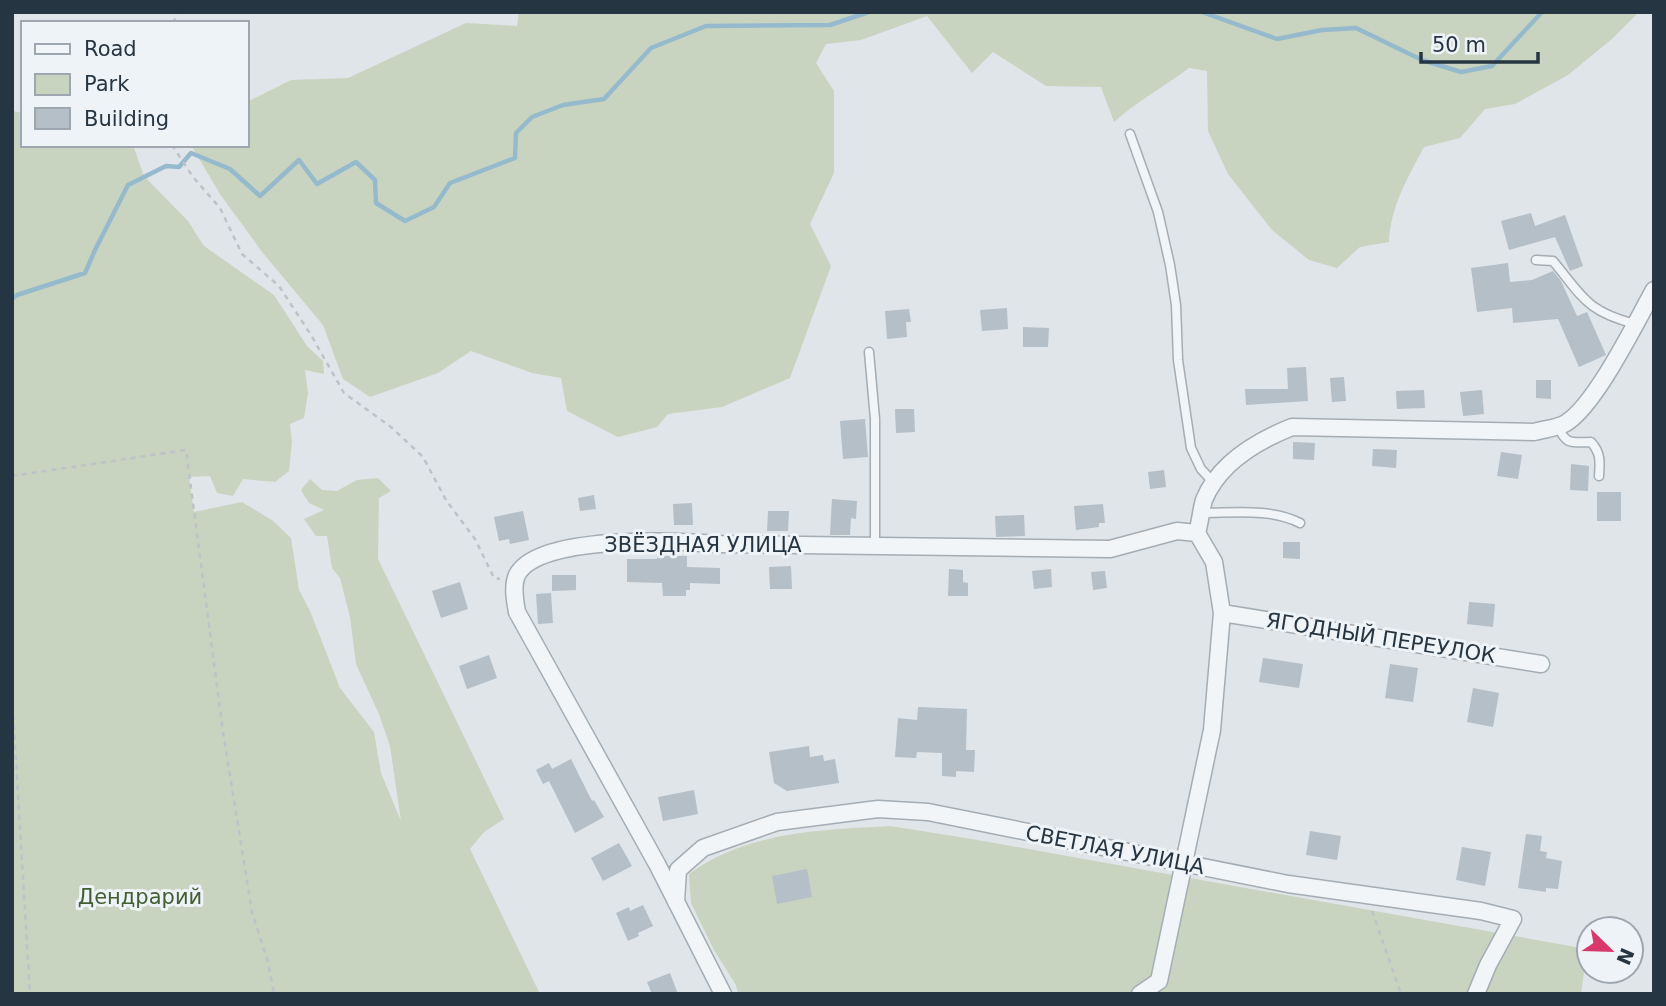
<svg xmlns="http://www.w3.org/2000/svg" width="1666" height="1006" font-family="'DejaVu Sans',sans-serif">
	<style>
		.green { fill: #c8d4bf }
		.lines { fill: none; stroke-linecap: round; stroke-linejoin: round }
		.stream { stroke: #96bacd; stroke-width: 4.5 }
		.building { fill: #b5bfc7 }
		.service-casing { stroke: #a4adb4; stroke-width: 11 }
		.minor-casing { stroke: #a4adb4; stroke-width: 19 }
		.path { stroke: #bdc3c8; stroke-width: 2.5; stroke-dasharray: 5 5; stroke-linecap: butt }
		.service { stroke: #f2f5f7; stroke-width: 8 }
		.minor { stroke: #f2f5f7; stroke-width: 16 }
		.labels { text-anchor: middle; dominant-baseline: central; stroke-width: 6; stroke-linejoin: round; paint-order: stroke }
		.street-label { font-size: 21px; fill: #263542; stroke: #eef3f7 }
		.park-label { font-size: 21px; fill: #425f32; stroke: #eef3f7 }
	</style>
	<rect width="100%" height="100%" fill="#dfe5e9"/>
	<path class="green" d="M 519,12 L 1639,12 L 1612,39 L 1568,75 L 1515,104 L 1485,109 L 1460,138 L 1424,147 C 1408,177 1390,208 1389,242 L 1360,247 L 1337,268 L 1309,260 L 1272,230 L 1228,174 L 1208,131 L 1207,71 L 1189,68 C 1164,87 1137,101 1114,122 L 1101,87 L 1046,86 L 993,52 L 972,73 L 927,16 L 861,40 L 826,44 L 816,63 L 834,91 L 834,173 L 810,224 L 831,266 L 790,378 L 722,407 L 668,414 L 657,427 L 618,437 L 567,411 L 561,378 L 532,373 L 471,351 L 438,373 L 370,397 L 343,379 L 323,325 L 263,253 L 220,194 L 191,145 L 247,145 L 247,102 L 291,80 L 348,78 L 466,23 L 517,26 Z
		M 12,111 L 23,113 L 23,145 L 133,145 L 144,176 L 188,221 L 204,246 L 274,295 L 307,346 L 323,361 L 324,374 L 305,370 L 308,393 L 304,418 L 290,424 L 292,442 L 289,471 L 275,482 L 243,479 L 233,496 L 217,493 L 210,476 L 189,477 L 194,512 L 242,502 L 272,520 L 291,538 L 299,590 L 310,611 L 340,688 L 374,732 L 381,773 L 401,821 L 390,746 L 379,714 L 356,664 L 350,617 L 340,578 L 332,568 L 327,536 L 316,536 L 304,519 L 324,510 L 309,503 L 301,490 L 310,479 L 322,490 L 337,491 L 357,480 L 378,478 L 391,491 L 379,498 L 378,559 L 504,819 L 484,832 L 470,849 L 540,994 L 12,994 Z
		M 890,826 L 972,839 L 1587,949 L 1581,994 L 738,994 L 736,985 L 714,950 L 691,903 L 689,874 C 747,831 821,830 890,826 Z"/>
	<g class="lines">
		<path class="stream" d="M 1202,12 L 1277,39 L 1322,30 L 1356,28 L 1422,60 L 1461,72 L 1492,66 L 1542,12
			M 12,299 L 17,295 L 85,273 L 95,250 L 128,185 L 166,166 L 179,167 L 191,153 L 230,169 L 260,196 L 299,160 L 317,184 L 356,162 L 375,180 L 376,203 L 405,221 L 434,207 L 450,183 L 515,158 L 516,133 L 532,117 L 563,105 L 604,99 L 651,48 L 706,26 L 830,25 L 869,12"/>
	</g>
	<path class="building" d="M 1531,213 L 1535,226 L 1565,215 L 1583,266 L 1570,271 L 1555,237 L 1509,250 L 1501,221 Z
		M 1508,263 L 1510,282 L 1532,280 L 1553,271 L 1561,281 L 1577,316 L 1587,312 L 1606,355 L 1579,367 L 1558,319 L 1513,323 L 1512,308 L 1477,312 L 1471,268 Z
		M 1007,308 L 1008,329 L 982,331 L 980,310 Z
		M 909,309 L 911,322 L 906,322 L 907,337 L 887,339 L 885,311 Z
		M 1023,327 L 1049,328 L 1048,347 L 1023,347 Z
		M 1306,367 L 1308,401 L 1246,405 L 1245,389 L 1288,389 L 1287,368 Z
		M 1344,377 L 1346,401 L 1332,402 L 1330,378 Z
		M 1536,380 L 1551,380 L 1551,399 L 1536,398 Z
		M 1424,390 L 1425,408 L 1397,409 L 1396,391 Z
		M 1482,390 L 1484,414 L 1463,416 L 1460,392 Z
		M 895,409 L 914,409 L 915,432 L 896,433 Z
		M 865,419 L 868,457 L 843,459 L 840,421 Z
		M 1293,442 L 1315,443 L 1314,460 L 1293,459 Z
		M 1373,449 L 1397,450 L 1396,468 L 1372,466 Z
		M 1501,452 L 1522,455 L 1518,479 L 1497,476 Z
		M 1571,464 L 1589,466 L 1588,491 L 1570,490 Z
		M 1164,470 L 1166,487 L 1150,489 L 1148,472 Z
		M 1597,492 L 1621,492 L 1621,521 L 1597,521 Z
		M 594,495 L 596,509 L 580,511 L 578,498 Z
		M 832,499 L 857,501 L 856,519 L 851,518 L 850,535 L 830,535 Z
		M 692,503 L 693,525 L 674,525 L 673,504 Z
		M 1103,504 L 1105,523 L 1099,523 L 1099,527 L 1076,530 L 1074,506 Z
		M 523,511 L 529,540 L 510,544 L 509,539 L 499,541 L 494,517 Z
		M 768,511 L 789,511 L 788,531 L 767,531 Z
		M 1024,515 L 1025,536 L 996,537 L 995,516 Z
		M 1283,542 L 1300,542 L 1300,559 L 1283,558 Z
		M 657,556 L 687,556 L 687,567 L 720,568 L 720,584 L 690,583 L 690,590 L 686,590 L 686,596 L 663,596 L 662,583 L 627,582 L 627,559 L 657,559 Z
		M 791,566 L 792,589 L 770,589 L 769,567 Z
		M 949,569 L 963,570 L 963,582 L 968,583 L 968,596 L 948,596 Z
		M 1051,569 L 1052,587 L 1034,589 L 1032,571 Z
		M 1105,571 L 1107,588 L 1093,590 L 1091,572 Z
		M 552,575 L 576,575 L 576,590 L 552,591 Z
		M 460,582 L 468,609 L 441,618 L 432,591 Z
		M 551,593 L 553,623 L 538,624 L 536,594 Z
		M 1469,602 L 1495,604 L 1493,627 L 1467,624 Z
		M 489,655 L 497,678 L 467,689 L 459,666 Z
		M 1263,658 L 1303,664 L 1299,688 L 1259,682 Z
		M 1390,664 L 1418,668 L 1413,702 L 1385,698 Z
		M 1473,688 L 1499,693 L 1493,727 L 1467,722 Z
		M 918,707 L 967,709 L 966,750 L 975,750 L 974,772 L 956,771 L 956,777 L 942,776 L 942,753 L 917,752 L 916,758 L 895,757 L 898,718 L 917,720 Z
		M 809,746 L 810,757 L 823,755 L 824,761 L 835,759 L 839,783 L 787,791 L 774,783 L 769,752 Z
		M 571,759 L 592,801 L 594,800 L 604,817 L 575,833 L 549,781 L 543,784 L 536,770 L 549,763 L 552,769 Z
		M 694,790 L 698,814 L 663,821 L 658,797 Z
		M 1310,831 L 1341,836 L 1337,860 L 1306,855 Z
		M 1526,834 L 1542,836 L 1540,851 L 1547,852 L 1546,858 L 1562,861 L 1558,889 L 1546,888 L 1546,892 L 1518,888 Z
		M 619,843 L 632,866 L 603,881 L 591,858 Z
		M 1462,847 L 1491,852 L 1485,886 L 1456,880 Z
		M 807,869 L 812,897 L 777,904 L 772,876 Z
		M 643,905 L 653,926 L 638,933 L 639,936 L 628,941 L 616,913 L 629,907 L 630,911 Z
		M 670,973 L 678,994 L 652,994 L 647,982 Z"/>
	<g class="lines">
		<g class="service-casing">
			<path id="service" d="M 1130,134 L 1158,212 L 1170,265 L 1176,305 L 1178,360 L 1191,448 L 1201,469 L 1214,483
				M 1536,260 L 1553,261 C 1583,297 1586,311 1635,324
				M 869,352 L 875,419 L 875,547
				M 1558,426 C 1566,446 1572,442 1591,442 C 1601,453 1600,462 1599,476
				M 1202,513 C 1233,513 1271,508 1300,523"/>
		</g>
		<g class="minor-casing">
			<path id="minor" d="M 1222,613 L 1541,664
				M 676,902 L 678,870 L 703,848 L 777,822 L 878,809 L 928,812 L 1288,884 L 1481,911 L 1513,919 L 1488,965 L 1476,994
				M 723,994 L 657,864 L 517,612 C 515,601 512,586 517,575 C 538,534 678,541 719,544 L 1110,549 L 1177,531 L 1197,533
				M 1140,994 L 1159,981 L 1212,730 L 1222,613 L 1214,562 L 1197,533 C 1200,523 1201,510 1204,500 C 1219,463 1257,441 1292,427 L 1534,432 C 1544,429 1558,428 1566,423 C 1596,404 1635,324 1654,290"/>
		</g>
		<path class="path" d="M 173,23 L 178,12
			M 172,145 L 193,177 L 220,208 L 242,254 L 279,286 L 311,335 L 344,393 L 391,427 L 423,457 L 446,500 L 475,539 L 494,578 L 500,579
			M 12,476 L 186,450 L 223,732 L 238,825 L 252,912 L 268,962 L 274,994
			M 12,695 L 30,994
			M 1372,911 L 1401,994"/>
		<use href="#service" class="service"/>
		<use href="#minor" class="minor"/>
	</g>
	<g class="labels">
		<g class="street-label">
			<text x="703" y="545">ЗВЁЗДНАЯ УЛИЦА</text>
			<text transform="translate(1381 638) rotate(9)">ЯГОДНЫЙ ПЕРЕУЛОК</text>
			<text transform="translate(1115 850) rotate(11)">СВЕТЛАЯ УЛИЦА</text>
		</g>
		<g class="park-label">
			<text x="140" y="897">Дендрарий</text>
		</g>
	</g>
	<rect width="1666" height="1006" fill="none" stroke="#263542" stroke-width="28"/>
	<rect x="21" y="21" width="228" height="126" fill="#eef3f7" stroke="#9ea7af" stroke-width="2"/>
	<rect x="35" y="44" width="35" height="10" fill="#f2f5f7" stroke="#9ea7af" stroke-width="2"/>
	<text x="84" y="56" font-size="21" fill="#263542">Road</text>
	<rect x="35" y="74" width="35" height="21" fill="#c8d4bf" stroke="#9ea7af" stroke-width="2"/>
	<text x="84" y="91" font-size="21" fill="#263542">Park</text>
	<rect x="35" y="108" width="35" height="21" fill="#b5bfc7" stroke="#9ea7af" stroke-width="2"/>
	<text x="84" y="126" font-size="21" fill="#263542">Building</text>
	<g transform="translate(1610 950) rotate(113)"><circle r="33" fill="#eef3f7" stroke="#9ea7af" stroke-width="2"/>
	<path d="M0-5L12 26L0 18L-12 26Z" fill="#da386d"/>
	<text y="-10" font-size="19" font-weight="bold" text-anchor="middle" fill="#263542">N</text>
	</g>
	<path d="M1421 52v10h117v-10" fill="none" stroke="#263542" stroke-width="3.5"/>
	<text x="1432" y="52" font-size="21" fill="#263542" stroke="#eef3f7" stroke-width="5" paint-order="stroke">50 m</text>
</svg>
